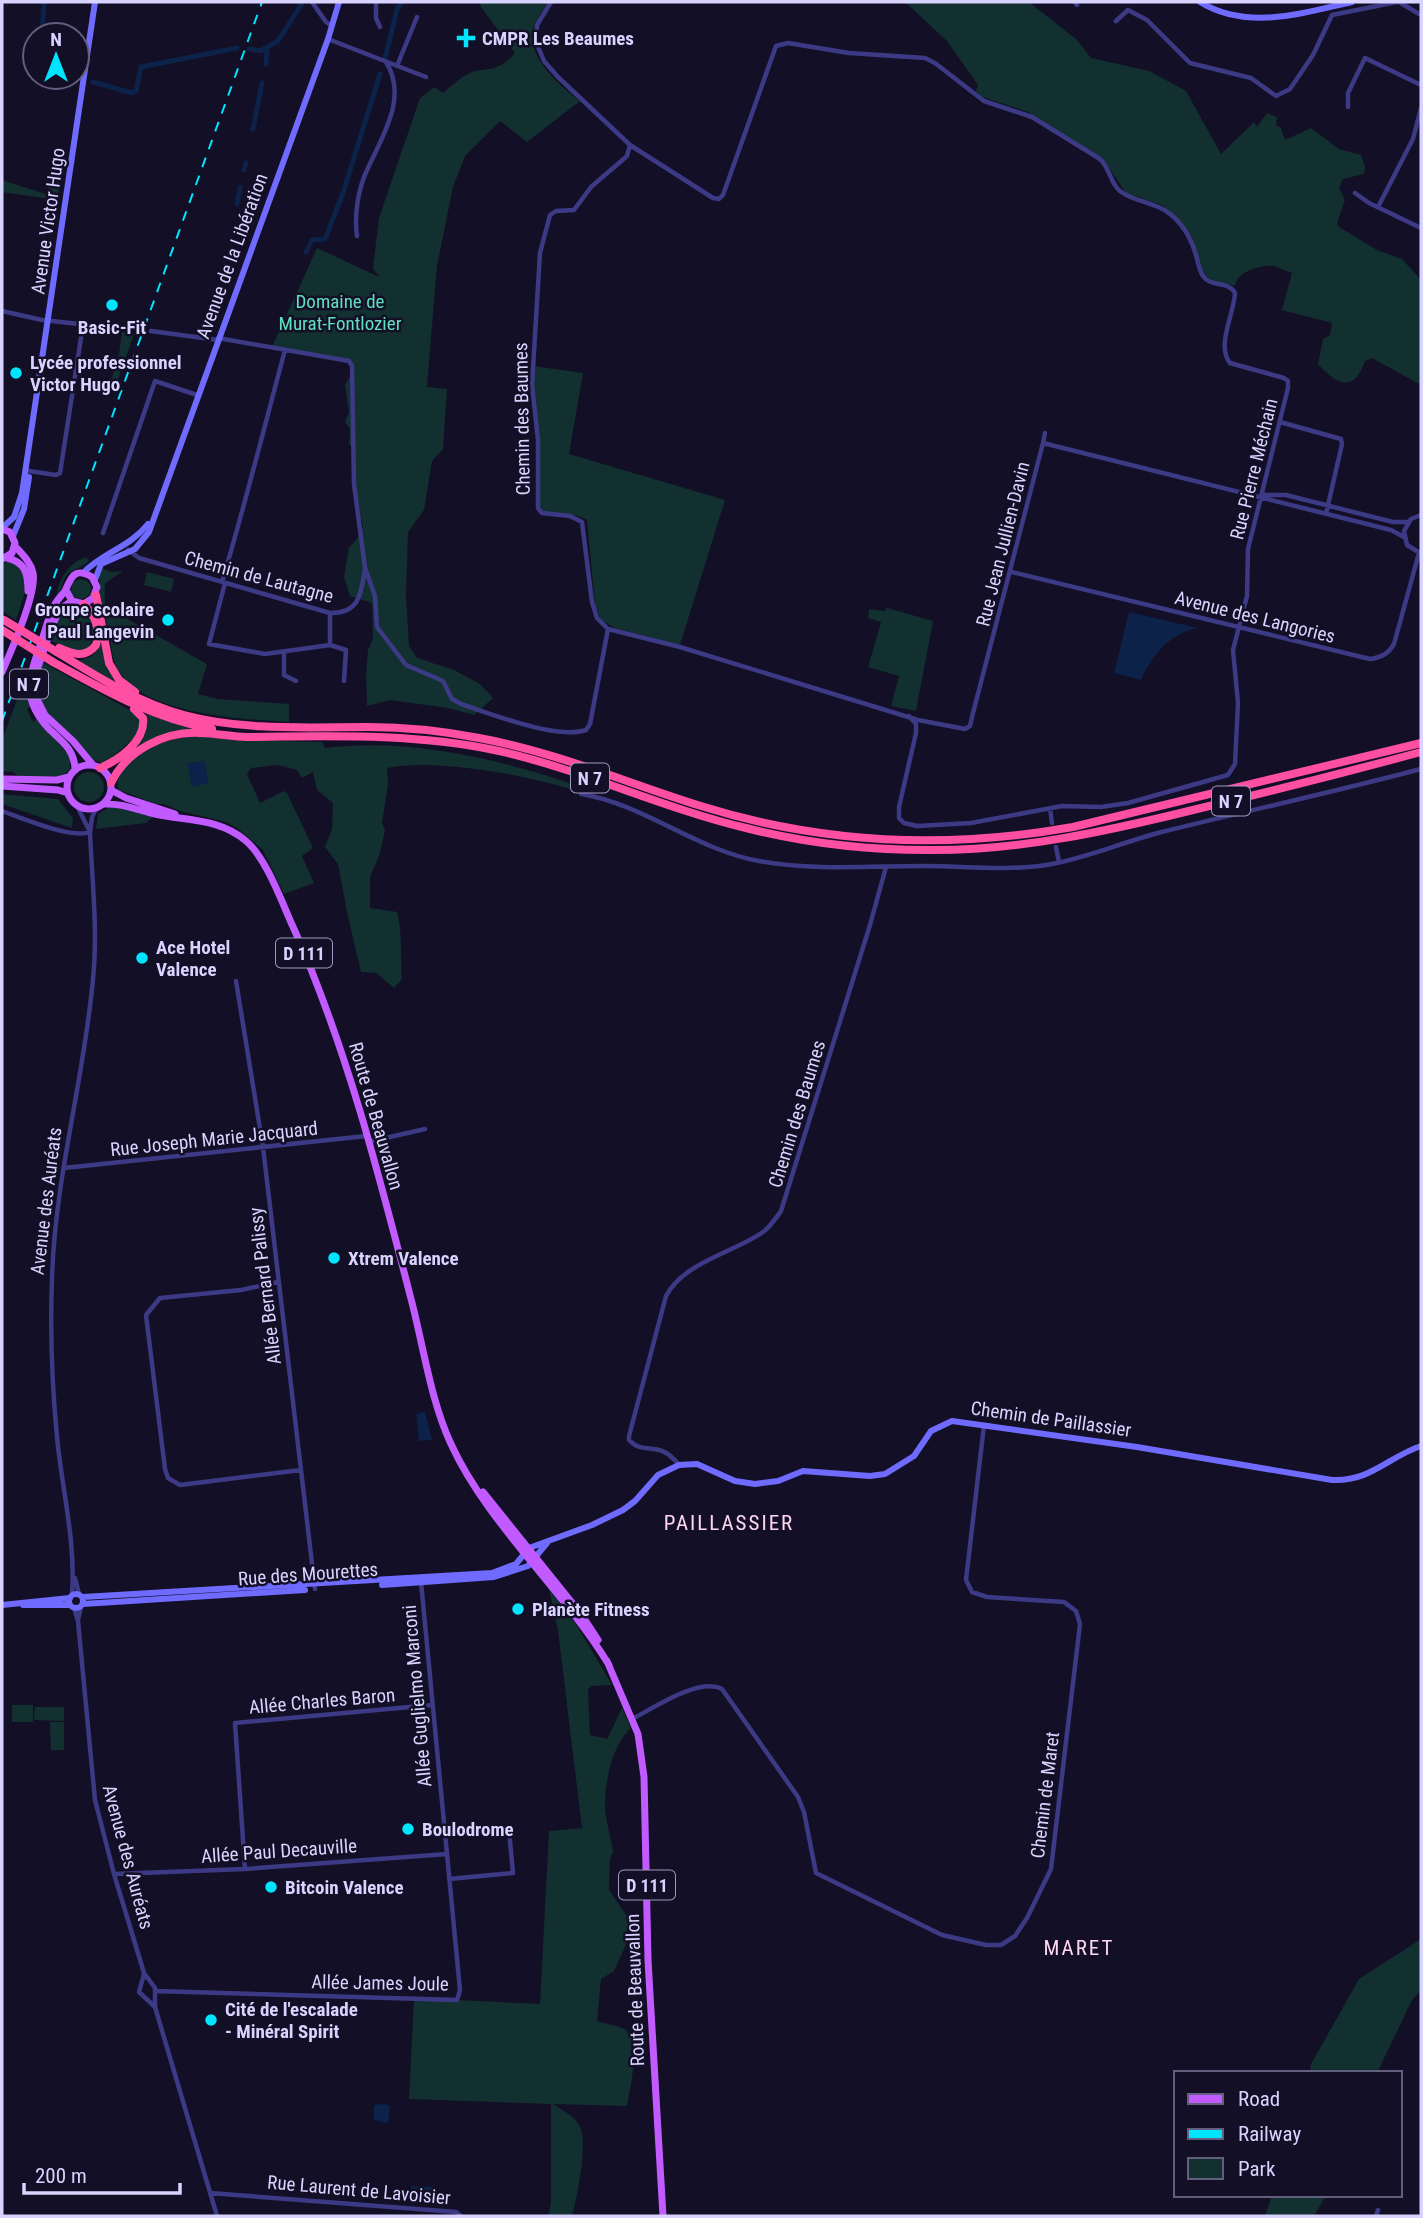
<svg xmlns="http://www.w3.org/2000/svg" width="1423" height="2218" font-family="'Roboto Condensed',sans-serif">
	<style>
		.green { fill: #12302f }
		.water { fill: #0c2248 }
		.lines { fill: none; stroke-linecap: round; stroke-linejoin: round }
		.canal { stroke: #0c2248; stroke-width: 5 }
		.street { stroke: #3d3a85; stroke-width: 4.5 }
		.secondary { stroke: #6f6bff; stroke-width: 6 }
		.primary { stroke: #c25bff; stroke-width: 7 }
		.highway { stroke: #ff4fa3; stroke-width: 8 }
		.rail { stroke: #00e5ff; stroke-width: 2; stroke-dasharray: 10 9; stroke-linecap: butt }
		.highway-bridge { stroke: #ff4fa3; stroke-width: 8 }
		.poi-dot { fill: #00e5ff; stroke: #130f26; stroke-width: 2.5 }
		.labels { text-anchor: middle; dominant-baseline: central; stroke-width: 5; stroke-linejoin: round; paint-order: stroke }
		.shield { fill: #130f26; stroke: #9e99be; stroke-width: 2 }
		.shield-label { font-size: 18px; font-weight: bold; fill: #d9d4ff }
		.poi-label { font-size: 19px; font-weight: bold; fill: #d9d4ff; stroke: #130f26; text-anchor: start }
		.street-label { font-size: 19px; fill: #d9d4ff; stroke: #130f26 }
		.park-label { font-size: 19px; fill: #5fe0c0; stroke: #130f26 }
		.neighbourhood-label { font-size: 21px; letter-spacing: 2px; fill: #ffd6f0; stroke: #130f26 }
	</style>
	<rect width="100%" height="100%" fill="#130f26"/>
	<path class="green" d="M 480,2 L 548,2 C 542,12 533,23 532,36 C 531,60 562,88 580,101 L 527,142 L 500,121 L 465,156 L 453,187 L 437,266 L 427,387 L 447,389 L 443,449 L 432,461 L 424,510 L 408,532 L 406,596 L 409,646 L 417,658 L 454,670 L 480,684 L 493,698 L 474,715 L 448,708 L 390,700 L 367,706 L 366,674 L 368,650 L 373,639 L 372,603 L 350,596 L 344,577 L 349,547 L 358,538 L 363,527 L 356,497 L 356,471 L 353,449 L 349,444 L 350,429 L 345,422 L 349,412 L 345,385 L 352,372 L 348,361 L 272,347 L 317,248 L 379,277 L 373,268 L 379,218 L 420,98 L 434,87 L 443,93 C 450,87 458,80 466,75 C 486,64 494,77 515,53 L 481,7 Z
		M 905,2 L 1029,2 L 1076,39 L 1091,58 L 1149,71 L 1186,91 L 1221,154 L 1254,122 L 1257,127 L 1267,113 L 1277,117 L 1276,125 L 1281,128 L 1285,140 L 1311,128 L 1339,149 L 1361,155 L 1365,167 L 1364,174 L 1343,179 L 1339,188 L 1345,200 L 1337,223 L 1339,227 L 1377,250 L 1402,259 L 1421,280 L 1421,385 L 1372,358 L 1365,361 C 1354,393 1337,385 1318,364 L 1323,339 L 1330,335 L 1332,323 L 1282,310 L 1292,273 C 1286,271 1280,268 1274,266 C 1262,264 1236,272 1235,286 L 1210,280 L 1202,270 L 1191,236 L 1178,218 L 1162,205 L 1126,193 L 1103,159 L 1094,153 L 1028,112 L 982,97 L 976,91 L 978,85 L 947,41 Z
		M 56,167 L 63,167 L 58,194 L 47,192 Z
		M 2,180 L 58,198 L 58,200 L 2,192 Z
		M 122,332 L 134,334 L 115,388 L 111,387 L 113,373 L 117,369 Z
		M 533,366 L 583,373 L 569,454 L 725,500 L 680,645 L 615,628 L 601,620 L 595,605 L 587,520 C 572,510 553,518 538,508 L 538,440 L 532,385 Z
		M 86,557 L 89,561 C 82,568 75,568 68,574 C 62,579 62,589 57,596 C 58,579 69,563 86,557 Z
		M 8,561 L 13,562 L 23,569 L 26,589 L 16,620 L 2,611 L 2,564 Z
		M 102,568 L 111,572 L 123,571 L 105,583 C 105,596 102,606 112,616 L 115,612 L 207,664 L 198,694 L 218,699 L 289,704 L 289,722 C 242,719 147,715 119,672 C 110,657 112,641 107,625 C 103,609 95,584 102,568 Z
		M 147,572 L 174,579 L 171,592 L 144,585 Z
		M71 589a10 10 0 1 1 20 0a10 10 0 1 1-20 0Z
		M 69,606 C 75,607 83,607 87,611 C 98,623 96,640 86,650 L 72,650 L 49,640 L 62,611 Z
		M 887,608 L 933,621 L 916,711 L 891,706 L 899,676 L 868,667 L 881,622 L 868,618 L 869,609 L 885,611 Z
		M 100,645 L 103,645 L 114,682 L 78,661 L 92,656 Z
		M 42,662 L 137,714 L 141,727 L 133,739 L 108,761 L 102,763 L 93,760 L 44,712 L 36,686 Z
		M 23,672 L 28,675 L 27,690 L 31,706 L 27,709 L 33,722 L 38,718 L 70,757 L 70,769 L 63,776 L 19,777 L 13,772 L 2,771 L 2,740 L 21,689 Z
		M 146,714 L 190,728 L 190,730 L 141,747 L 138,743 L 146,730 Z
		M 199,736 L 242,740 L 322,742 L 325,748 C 395,739 471,753 538,773 C 558,779 576,784 592,796 C 543,778 437,757 387,768 L 388,785 L 382,823 L 385,830 L 380,853 L 370,877 L 370,908 L 397,912 C 403,934 400,956 402,979 L 394,988 L 376,973 L 361,972 L 348,917 L 338,864 L 325,847 L 332,829 L 333,803 L 317,790 L 313,772 L 302,778 L 297,770 L 278,765 L 251,768 L 247,774 L 260,803 L 284,791 L 287,793 L 313,848 L 302,856 L 314,883 L 284,894 L 263,850 L 237,828 L 226,822 L 180,811 L 164,804 L 156,804 L 119,790 C 109,768 153,745 170,740 C 179,737 190,737 199,736 Z
		M74 787a15 15 0 1 1 30 0a15 15 0 1 1-30 0Z
		M 2,794 L 58,799 L 73,818 L 72,828 L 2,804 Z
		M 110,807 L 115,807 L 154,816 L 146,823 L 96,829 L 98,814 Z
		M 549,1589 L 576,1624 L 612,1685 L 591,1686 L 588,1690 L 590,1735 L 607,1739 L 622,1708 L 631,1728 C 613,1743 605,1781 605,1804 C 605,1819 611,1837 613,1852 L 610,1859 L 609,1890 L 627,1916 L 630,1928 L 628,1940 L 614,1971 L 601,1979 L 597,2021 C 605,2024 617,2025 624,2029 C 642,2039 630,2089 627,2106 L 553,2104 C 563,2111 576,2116 581,2129 C 587,2148 577,2197 572,2216 L 548,2216 L 551,2204 L 551,2104 L 409,2099 L 414,1998 L 540,2004 L 549,1831 L 582,1828 L 558,1630 Z
		M 12,1705 L 33,1705 L 33,1722 L 12,1722 Z
		M 35,1707 L 64,1707 L 64,1721 L 34,1720 Z
		M 50,1722 L 64,1722 L 64,1750 L 51,1750 Z
		M 1421,1939 L 1421,1990 L 1412,2000 L 1377,2073 L 1310,2073 L 1311,2064 L 1359,1979 Z
		M 1272,2195 L 1326,2195 L 1314,2216 L 1265,2216 Z"/>
	<path class="water" d="M 1129,612 L 1198,628 C 1170,633 1152,655 1141,680 L 1114,673 Z
		M 204,761 L 209,783 L 192,787 L 187,763 Z
		M 425,1412 L 432,1440 L 419,1441 L 416,1414 Z
		M 377,2104 L 388,2105 L 390,2107 L 388,2123 L 374,2120 L 374,2106 Z
		M 411,2186 L 434,2187 L 433,2204 L 411,2202 Z"/>
	<g class="lines">
		<path class="canal" d="M 42,35 L 44,2
			M 249,49 L 260,51 L 278,41 L 303,2
			M 385,59 L 397,9 L 402,2
			M 266,64 L 267,48
			M 55,77 L 76,81
			M 93,82 L 132,93 L 136,91 L 141,67 L 237,48
			M 253,129 L 262,83
			M 244,170 L 246,163
			M 237,204 L 240,188
			M 306,252 L 312,240 L 325,239 L 343,193 L 380,74"/>
		<path class="street" d="M 312,2 L 326,22 L 332,26
			M 376,2 L 376,18 L 380,27
			M 551,2 L 537,25 L 536,42 L 544,61 L 558,77 L 630,145 L 713,198 L 719,199 L 723,195 L 776,46 L 788,43 L 849,53 L 925,58 L 935,63 L 984,101 L 1032,117 L 1100,159 C 1110,168 1110,183 1120,191 C 1132,201 1152,202 1166,211 C 1181,221 1191,238 1196,255 C 1198,262 1199,270 1203,276 C 1211,288 1228,280 1235,293 C 1234,314 1216,346 1230,363 L 1284,378 L 1288,381 L 1288,388 L 1248,549 L 1247,596 L 1233,650 L 1238,703 L 1235,764 L 1228,775 L 1128,803 L 1101,807 L 1062,806 L 971,823 L 917,826 L 904,823 L 899,818 L 899,807 L 916,733 L 916,724 L 909,716
			M 1075,2 L 1077,5
			M 1399,2 L 1421,15
			M 1332,15 L 1397,2
			M 1116,21 L 1128,10 L 1147,20 L 1190,63 L 1251,78 L 1276,96 L 1290,89 L 1313,55 L 1332,15
			M 328,39 L 426,77
			M 397,66 L 417,17
			M 1348,107 L 1348,93 L 1365,58 L 1421,85
			M 630,145 L 627,156 L 591,187 L 574,210 L 556,211 L 550,215 L 540,253 L 532,385 L 538,440 L 538,508 L 542,513 L 570,516 L 582,522 L 592,602 L 597,618 L 608,629 L 680,647 L 918,720 L 965,729 L 970,726 L 973,713 L 1043,443 L 1391,530 L 1404,537
			M 1355,193 L 1369,203 L 1421,228
			M 1378,207 L 1413,139 L 1421,108
			M 357,236 C 354,215 358,188 368,168 C 383,135 408,97 386,62
			M 2,311 L 42,320 L 117,328
			M 151,331 L 218,340
			M 218,338 L 349,361 L 352,366 L 354,484 L 365,568 L 375,596 L 377,627 L 406,665 L 443,681 L 452,699 L 461,704 C 492,714 556,740 586,730 L 590,724 L 608,629
			M 1280,422 L 1341,439 L 1342,444 L 1326,514
			M 1043,443 L 1045,433
			M 29,471 L 56,475 L 60,473 L 83,325
			M 1262,495 L 1286,495 L 1393,522 L 1408,522
			M 103,533 L 155,381 L 197,395
			M 128,550 L 139,558 L 330,613 C 360,614 361,593 365,569
			M 1420,553 L 1407,545 L 1404,531 L 1411,519 L 1421,515
			M 1012,572 L 1370,659 C 1382,657 1388,654 1394,644 L 1419,553
			M 222,582 C 245,505 264,428 285,350
			M 225,583 L 209,644 L 265,654 L 330,645 L 330,613
			M 330,645 L 346,650 L 344,681
			M 284,653 L 284,675 L 296,681
			M 581,794 C 644,804 696,850 759,861 C 813,871 870,866 924,866 C 963,866 1008,871 1046,865 C 1084,859 1120,843 1158,833 C 1246,811 1334,792 1421,769
			M 77,806 L 89,830
			M 1050,808 L 1052,823
			M 2,811 C 22,818 70,839 90,832
			M 1056,847 L 1059,862
			M 236,981 L 263,1147 L 315,1589
			M 368,1142 L 425,1129
			M 64,1168 L 366,1136
			M 278,1282 L 241,1290 L 160,1298 L 146,1315 L 165,1469 L 168,1478 L 180,1485 L 301,1470
			M 679,1465 C 658,1438 645,1457 629,1440 L 629,1436 L 666,1296 C 684,1262 733,1253 763,1232 C 770,1227 776,1218 781,1211 L 870,925 L 886,867
			M 75,1578 L 79,1594
			M 72,1595 C 76,1541 62,1490 57,1437 C 52,1385 50,1331 52,1278 C 55,1177 84,1080 93,979 C 98,930 92,881 90,832 L 92,817 L 97,807
			M 74,1608 L 78,1621 L 95,1800 L 114,1874 L 144,1973 L 155,1988 L 155,2007 L 217,2216
			M 78,1620 L 81,1607
			M 632,1719 C 654,1708 699,1677 722,1689 L 798,1797 L 804,1812 L 816,1873 L 942,1935 L 986,1945 L 1001,1945 L 1015,1936 L 1027,1918 L 1051,1869 L 1080,1624 L 1076,1611 L 1064,1602 L 987,1597 L 972,1592 L 966,1580 L 984,1425
			M 245,1869 L 235,1723 L 432,1705
			M 114,1874 L 245,1869 L 447,1854
			M 449,1879 L 513,1873 L 509,1830
			M 144,1974 L 139,1992 L 154,2006
			M 155,1991 L 457,2000 L 460,1990 L 421,1582
			M 210,2193 L 456,2212 L 461,2216
			M 1376,2216 L 1378,2210"/>
		<path class="secondary" d="M 1200,2 C 1247,31 1303,13 1352,2
			M 2,528 L 14,517 L 22,493 L 95,2
			M 13,536 L 24,509 L 29,477
			M 83,573 C 104,551 128,549 148,524
			M 95,580 L 101,564 L 135,549 L 149,532 L 328,39 L 339,2
			M 382,1585 L 494,1577 L 528,1566 L 547,1543
			M69 1601a7 7 0 1 1 14 0a7 7 0 1 1-14 0Z
			M 83,1597 L 492,1573 L 516,1564 L 529,1548 L 592,1525 L 623,1510 L 635,1501 L 658,1475 L 679,1465 L 697,1464 L 735,1481 L 755,1484 L 778,1481 L 803,1471 L 870,1476 L 885,1474 L 914,1456 L 931,1431 L 952,1421 L 1137,1447 L 1332,1480 C 1370,1482 1388,1457 1421,1446
			M 83,1604 L 305,1590
			M 2,1605 L 70,1598
			M 23,1605 L 70,1605"/>
		<path class="primary" d="M 2,529 L 10,532 L 15,543 L 12,553 L 2,559
			M 7,558 C 25,562 28,573 28,591
			M 66,590 L 72,601 L 84,604 L 93,598 L 97,587 L 92,577 C 73,566 71,579 65,591 C 62,595 58,599 55,604 C 49,615 46,628 42,640 C 29,677 20,699 50,730 C 63,742 75,751 75,770
			M 72,601 L 60,609 L 52,626 L 36,673 L 35,695 L 45,715 L 73,741 L 93,765
			M 2,672 C 11,651 37,594 33,573 C 31,562 22,554 15,546
			M67 787a22 22 0 1 1 44 0a22 22 0 1 1-44 0Z
			M 2,779 L 57,780 L 69,777
			M 2,786 L 58,790 L 68,793
			M 111,790 L 126,798 L 175,814
			M 103,804 C 122,803 137,810 155,814 C 186,821 220,818 246,841 C 267,859 282,903 294,929 C 346,1046 378,1171 410,1295 C 423,1343 430,1399 451,1444 C 487,1523 563,1589 609,1665
			M 483,1492 L 581,1614 L 598,1640
			M 607,1661 L 638,1734 L 644,1777 L 648,1960 L 663,2216"/>
		<path class="highway" d="M 96,595 L 109,663 L 119,680 L 135,692
			M 59,648 C 73,654 85,659 96,645 C 101,630 95,615 84,604
			M 57,652 C 98,677 137,702 184,715 C 244,731 307,727 369,727 C 406,727 443,731 479,738 C 556,752 627,783 701,806 C 822,844 949,849 1073,827 L 1421,743
			M 53,662 C 104,690 154,719 212,729
			M 100,768 C 119,760 146,741 143,718 L 134,709
			M 111,783 C 126,751 164,731 200,733 C 216,733 232,737 247,737 C 331,736 416,733 499,751 C 583,770 662,808 746,828 C 805,843 867,850 928,850 C 1019,851 1108,831 1197,809 C 1272,791 1347,772 1421,752"/>
		<path class="rail" d="M 2,721 L 262,2"/>
		<path class="highway-bridge" d="M 4,620 L 57,652
			M 2,630 L 53,662"/>
	</g>
	<g class="poi-dot">
		<path d="M462.5 27.5h7v7h7v7h-7v7h-7v-7h-7v-7h7z"/>
		<circle cx="112" cy="305" r="7"/>
		<circle cx="16" cy="373" r="7"/>
		<circle cx="168" cy="620" r="7"/>
		<circle cx="142" cy="958" r="7"/>
		<circle cx="334" cy="1258" r="7"/>
		<circle cx="518" cy="1609" r="7"/>
		<circle cx="408" cy="1829" r="7"/>
		<circle cx="271" cy="1887" r="7"/>
		<circle cx="211" cy="2020" r="7"/>
	</g>
	<g class="labels">
		<g class="shield">
			<rect x="10" y="669.5" width="38" height="29" rx="5"/>
			<rect x="571" y="763.5" width="38" height="29" rx="5"/>
			<rect x="1212" y="786.5" width="38" height="29" rx="5"/>
			<rect x="276" y="938.5" width="56" height="29" rx="5"/>
			<rect x="619" y="1870.5" width="56" height="29" rx="5"/>
		</g>
		<g class="shield-label">
			<text x="29" y="684">N 7</text>
			<text x="590" y="778">N 7</text>
			<text x="1231" y="801">N 7</text>
			<text x="304" y="953">D 111</text>
			<text x="647" y="1885">D 111</text>
		</g>
		<g class="poi-label">
			<text x="482" y="38">CMPR Les Beaumes</text>
			<text x="112" y="327" text-anchor="middle">Basic-Fit</text>
			<text x="30" y="362">Lycée professionnel<tspan x="30" dy="22">Victor Hugo</tspan></text>
			<text x="154" y="609" text-anchor="end">Groupe scolaire<tspan x="154" dy="22">Paul Langevin</tspan></text>
			<text x="156" y="947">Ace Hotel<tspan x="156" dy="22">Valence</tspan></text>
			<text x="348" y="1258">Xtrem Valence</text>
			<text x="532" y="1609">Planète Fitness</text>
			<text x="422" y="1829">Boulodrome</text>
			<text x="285" y="1887">Bitcoin Valence</text>
			<text x="225" y="2009">Cité de l'escalade<tspan x="225" dy="22">- Minéral Spirit</tspan></text>
		</g>
		<g class="street-label">
			<text transform="translate(48 221) rotate(-82)">Avenue Victor Hugo</text>
			<text transform="translate(232 256) rotate(-70)">Avenue de la Libération</text>
			<text transform="translate(522 419) rotate(-91)">Chemin des Baumes</text>
			<text transform="translate(1254 469) rotate(-76)">Rue Pierre Méchain</text>
			<text transform="translate(1003 544) rotate(-76)">Rue Jean Jullien-Davin</text>
			<text transform="translate(259 577) rotate(15)">Chemin de Lautagne</text>
			<text transform="translate(1255 617) rotate(14)">Avenue des Langories</text>
			<text transform="translate(797 1114) rotate(-73)">Chemin des Baumes</text>
			<text transform="translate(376 1116) rotate(74)">Route de Beauvallon</text>
			<text transform="translate(214 1139) rotate(-6)">Rue Joseph Marie Jacquard</text>
			<text transform="translate(46 1201) rotate(-83)">Avenue des Auréats</text>
			<text transform="translate(265 1286) rotate(-97)">Allée Bernard Palissy</text>
			<text transform="translate(1051 1419) rotate(8)">Chemin de Paillassier</text>
			<text transform="translate(308 1574) rotate(-4)">Rue des Mourettes</text>
			<text transform="translate(417 1696) rotate(-95)">Allée Guglielmo Marconi</text>
			<text transform="translate(322 1701) rotate(-5)">Allée Charles Baron</text>
			<text transform="translate(1045 1795) rotate(-83)">Chemin de Maret</text>
			<text transform="translate(279 1851) rotate(-4)">Allée Paul Decauville</text>
			<text transform="translate(128 1857) rotate(75)">Avenue des Auréats</text>
			<text transform="translate(380 1983) rotate(1)">Allée James Joule</text>
			<text transform="translate(635 1990) rotate(-92)">Route de Beauvallon</text>
			<text transform="translate(359 2190) rotate(5)">Rue Laurent de Lavoisier</text>
		</g>
		<g class="park-label">
			<text x="340" y="301">Domaine de<tspan x="340" dy="22">Murat-Fontlozier</tspan></text>
		</g>
		<g class="neighbourhood-label">
			<text x="729" y="1523">PAILLASSIER</text>
			<text x="1079" y="1948">MARET</text>
		</g>
	</g>
	<rect width="1423" height="2218" fill="none" stroke="#d9d4ff" stroke-width="7"/>
	<rect x="1174" y="2071" width="228" height="126" fill="#130f26" stroke="#625e7d" stroke-width="2"/>
	<rect x="1188" y="2094" width="35" height="10" fill="#c25bff" stroke="#625e7d" stroke-width="2"/>
	<text x="1238" y="2106" font-size="21" fill="#d9d4ff">Road</text>
	<rect x="1188" y="2129" width="35" height="10" fill="#00e5ff" stroke="#625e7d" stroke-width="2"/>
	<text x="1238" y="2141" font-size="21" fill="#d9d4ff">Railway</text>
	<rect x="1188" y="2158" width="35" height="21" fill="#12302f" stroke="#625e7d" stroke-width="2"/>
	<text x="1238" y="2176" font-size="21" fill="#d9d4ff">Park</text>
	<g transform="translate(56 56)"><circle r="33" fill="#130f26" stroke="#625e7d" stroke-width="2"/>
	<path d="M0-5L12 26L0 18L-12 26Z" fill="#00e5ff"/>
	<text y="-10" font-size="19" font-weight="bold" text-anchor="middle" fill="#d9d4ff">N</text>
	</g>
	<path d="M24 2183v10h156v-10" fill="none" stroke="#d9d4ff" stroke-width="3.5"/>
	<text x="35" y="2183" font-size="21" fill="#d9d4ff" stroke="#130f26" stroke-width="5" paint-order="stroke">200 m</text>
</svg>
